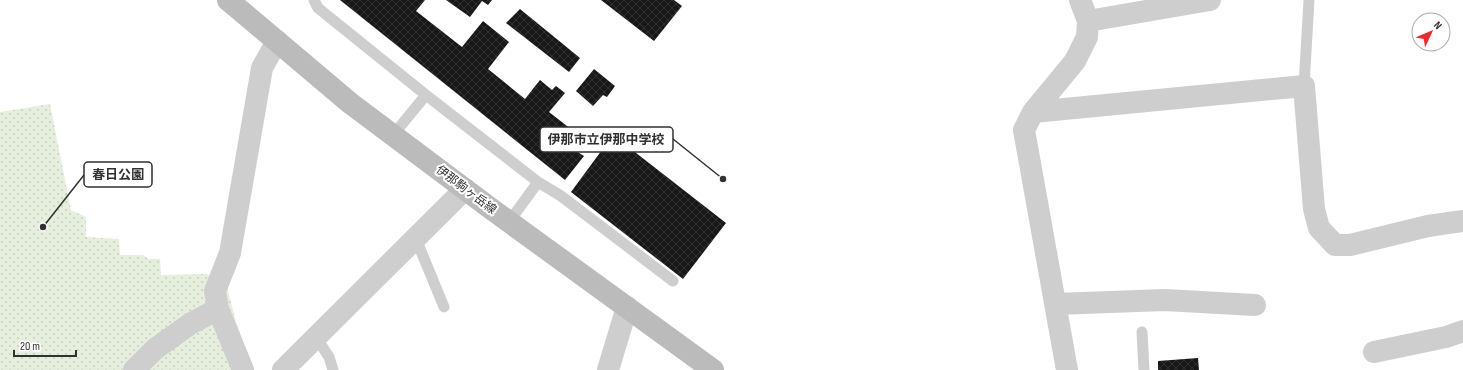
<svg xmlns="http://www.w3.org/2000/svg" width="1463" height="370" font-family="'Sofia Sans Condensed','Noto Sans JP',sans-serif">
	<style>
		.green { fill: url(#green-dots) }
		.building { fill: url(#building-cross-hatch) }
		.lines { fill: none; stroke-linecap: round; stroke-linejoin: round }
		.lane { stroke: #cecece; stroke-width: 11 }
		.street { stroke: #cecece; stroke-width: 22 }
		.secondary { stroke: #bbb; stroke-width: 22 }
		.labels { text-anchor: middle; dominant-baseline: central; stroke-width: 4; stroke-linejoin: round; paint-order: stroke }
		.street-label { font-size: 12px; fill: #313131; stroke: #fff }
		.leader { fill: none; stroke: #313131; stroke-width: 1.5 }
		.callout-dot { fill: #313131; stroke: #fff; stroke-width: 1.5 }
		.callout { fill: #fff; stroke: #313131; stroke-width: 1.5 }
		.callout-label { font-size: 13px; text-anchor: middle; font-weight: bold; fill: #313131 }
	</style>
	<defs>
		<pattern id="green-dots" width="8" height="8" patternUnits="userSpaceOnUse"><rect width="8" height="8" fill="#e6efdd"/><path d="M2 2h.1M6 6h.1" fill="none" stroke="#c6cdbe" stroke-width="1.8" stroke-linecap="round"/></pattern>
		<pattern id="building-cross-hatch" width="8" height="8" patternUnits="userSpaceOnUse"><rect width="8" height="8" fill="#181818"/><path d="M0 0l8 8M0 8l8-8" fill="none" stroke="#313131"/></pattern>
	</defs>
	<rect width="100%" height="100%" fill="#fff"/>
	<path class="green" d="M 50,104 L 71,210 L 86,217 L 86,237 L 119,239 L 120,255 L 143,255 L 148,259 L 160,259 L 161,275 L 206,274 L 226,283 L 236,322 L 253,370 L 0,370 L 0,112 Z"/>
	<path class="building" d="M 340,0 L 425,0 L 416,11 L 462,47 L 483,21 L 509,42 L 488,69 L 525,99 L 540,80 L 552,90 L 556,86 L 565,93 L 549,112 L 585,140 L 576,151 L 584,156 L 565,180 Z
		M 446,0 L 492,0 L 488,5 L 482,1 L 470,17 Z
		M 601,0 L 674,0 L 682,6 L 654,41 Z
		M 520,9 L 580,58 L 569,72 L 506,23 Z
		M 594,69 L 615,86 L 607,97 L 603,95 L 593,106 L 576,91 Z
		M 613,135 L 726,223 L 683,279 L 571,192 Z
		M 1198,358 L 1199,370 L 1158,370 L 1158,361 Z"/>
	<g class="lines">
		<path class="lane" d="M 314,0 L 318,8 L 426,95 L 538,182 L 561,196 L 673,281
			M 1304,86 L 1309,0
			M 393,135 L 426,95
			M 509,222 L 538,182
			M 416,239 L 444,307
			M 1142,332 L 1144,370
			M 316,337 L 329,357 L 333,370"/>
		<path class="street" d="M 1088,21 L 1210,0
			M 1033,112 L 1304,86 L 1314,209 L 1319,228 L 1335,245 L 1350,245 L 1428,226 L 1463,221
			M 1055,304 L 1165,300 L 1255,305
			M 1374,352 L 1446,337 L 1463,331
			M 134,370 L 155,349 L 190,324 L 218,309
			M 243,370 L 218,309 L 215,291 L 230,253 L 262,68 L 277,41
			M 283,370 L 465,189
			M 608,370 L 627,307
			M 1067,370 L 1024,130 L 1033,112 L 1075,61 L 1087,37 L 1088,21 L 1080,0"/>
		<path class="secondary" d="M 228,0 L 350,103 L 490,208 L 713,370"/>
	</g>
	<g class="labels">
		<g class="street-label">
			<text transform="translate(466 190) rotate(37)">伊那駒ヶ岳線</text>
		</g>
	</g>
	<path class="leader" d="M723 179L673 139M43 227L84 175"/>
	<g class="callout-dot">
		<circle cx="723" cy="179" r="4"/>
		<circle cx="43" cy="227" r="4"/>
	</g>
	<g class="callout">
		<rect x="540" y="127" width="133" height="25" rx="4"/>
		<rect x="84" y="162" width="68" height="25" rx="4"/>
	</g>
	<g class="callout-label">
		<text x="606" y="144">伊那市立伊那中学校</text>
		<text x="118" y="179">春日公園</text>
	</g>
	<g transform="translate(1431 32) rotate(46)"><circle r="19" fill="#ffffff" stroke="#adadad"/>
	<path d="M0-3L7 15L0 10L-7 15Z" fill="#f6242c"/>
	<text y="-6" font-size="11" font-weight="bold" text-anchor="middle" fill="#313131">N</text>
	</g>
	<path d="M14 350v6h62v-6" fill="none" stroke="#313131" stroke-width="2"/>
	<text x="20" y="350" font-size="12" fill="#313131" stroke="#ffffff" stroke-width="3" paint-order="stroke">20 m</text>
</svg>
